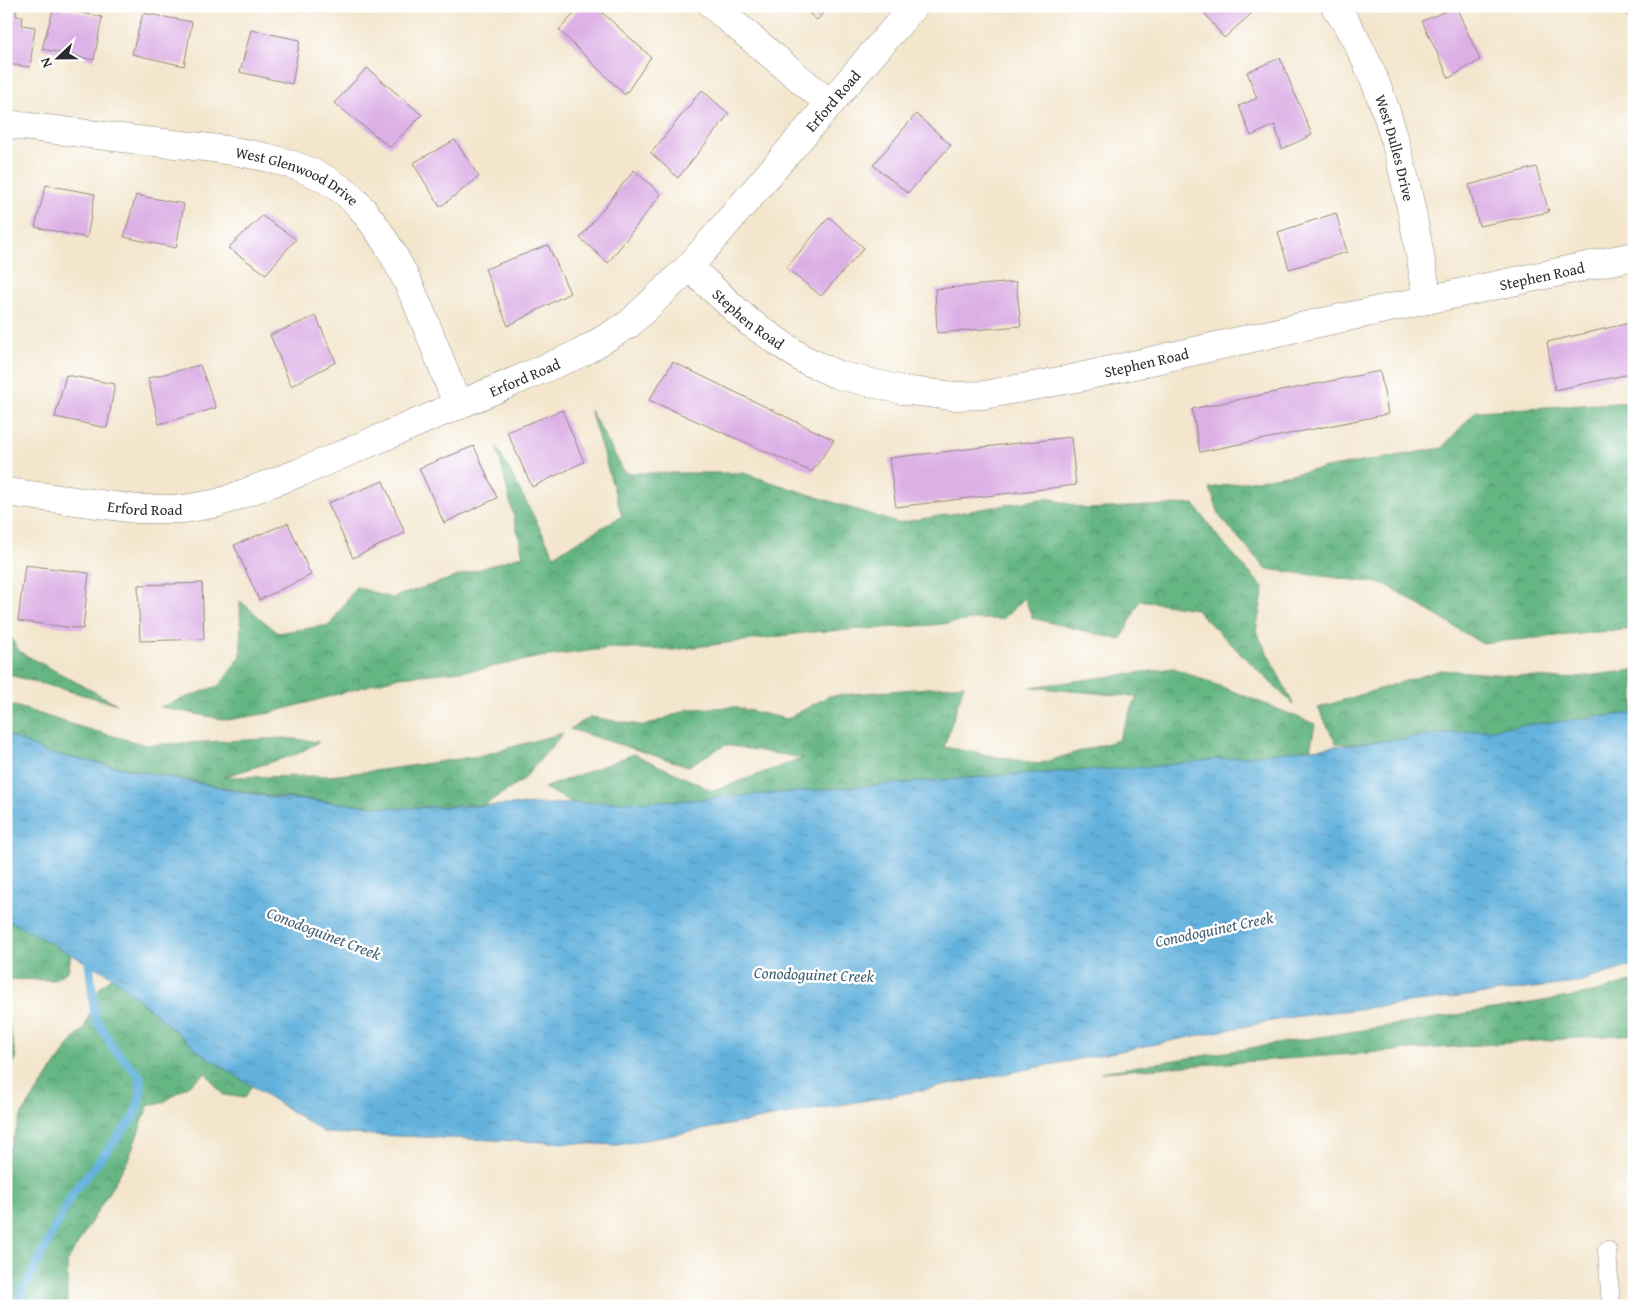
<svg xmlns="http://www.w3.org/2000/svg" width="1640" height="1312" font-family="'Gentium Book Plus',serif">
	<style>
		.forest { fill: url(#forest-crowns); stroke: #487057 }
		.water { fill: url(#water-ripples); stroke: #476e84 }
		.lines { fill: none; stroke-linecap: round; stroke-linejoin: round }
		.stream { stroke: #63b2dd; stroke-width: 9 }
		.building { fill: #dcafe5 }
		.service-casing { stroke: #8f887c; stroke-width: 19 }
		.minor-casing { stroke: #8f887c; stroke-width: 29 }
		.service { stroke: #fff; stroke-width: 18 }
		.minor { stroke: #fff; stroke-width: 28 }
		.labels { text-anchor: middle; dominant-baseline: central; stroke-width: 5; stroke-linejoin: round; paint-order: stroke }
		.street-label { font-size: 15px; fill: #2b2b2b; stroke: #fff }
		.water-label { font-size: 16px; font-style: italic; fill: #416172; stroke: #fff }
	</style>
	<defs>
		<pattern id="forest-crowns" width="20" height="18" patternUnits="userSpaceOnUse" patternTransform="scale(1.25)"><rect width="20" height="18" fill="#65b683"/><path d="M2 6a3 3 0 1 1 6 0M12 15a3 3 0 1 1 6 0" fill="none" stroke="#53946b"/></pattern>
		<pattern id="water-ripples" width="26" height="14" patternUnits="userSpaceOnUse" patternTransform="scale(1.25)"><rect width="26" height="14" fill="#63b2dd"/><path d="M2 4q2-2 4 0t4 0M15 11q2-2 4 0t4 0" fill="none" stroke="#5291b3"/></pattern>
	</defs>
	<rect width="100%" height="100%" fill="#fff"/>
	<filter id="ink" filterUnits="userSpaceOnUse"><feTurbulence type="fractalNoise" baseFrequency=".02" numOctaves="2"/><feDisplacementMap in="SourceGraphic" scale="10" xChannelSelector="R" yChannelSelector="G"/><feConvolveMatrix kernelMatrix="1 2 1 2 8 2 1 2 1" color-interpolation-filters="sRGB"/></filter>
	<filter id="wash" filterUnits="userSpaceOnUse"><feTurbulence type="fractalNoise" baseFrequency=".0096" numOctaves="4" result="noise"/><feDisplacementMap in="SourceGraphic" scale="20" xChannelSelector="R" yChannelSelector="G"/><feGaussianBlur stdDeviation="1.12" result="paint"/><feColorMatrix in="noise" values="0 0 0 0 0 0 0 0 0 0 0 0 0 0 0 0 0 1.4 0 .05"/><feComposite in="paint" operator="in"/></filter>
	<g filter="url(#wash)">
		<rect width="100%" height="100%" fill="#f3e6cd"/>
		<path class="forest" d="M 1634,402 L 1634,629 L 1481,643 L 1385,584 L 1266,569 L 1220,517 L 1210,488 L 1442,448 L 1476,411 Z
			M 590,410 L 625,473 L 743,473 L 897,523 L 1048,498 L 1086,509 L 1194,504 L 1218,537 L 1264,589 L 1256,631 L 1294,705 L 1195,609 L 1140,600 L 1121,640 L 1032,618 L 1025,598 L 1003,619 L 979,619 L 934,625 L 812,632 L 673,650 L 612,648 L 540,657 L 482,669 L 399,677 L 270,713 L 227,720 L 160,707 L 220,685 L 241,656 L 240,601 L 278,633 L 330,625 L 356,587 L 391,598 L 523,555 L 497,447 L 554,555 L 622,516 Z
			M 6,630 L 20,652 L 117,704 L 6,674 Z
			M 1174,668 L 1315,724 L 1310,751 L 969,803 L 934,780 L 789,824 L 599,816 L 544,788 L 634,754 L 713,791 L 803,758 L 725,745 L 688,766 L 570,729 L 591,717 L 645,726 L 689,709 L 734,707 L 787,719 L 829,696 L 964,685 L 944,747 L 1038,764 L 1118,740 L 1137,697 L 1030,687 Z
			M 1441,670 L 1562,679 L 1634,670 L 1634,715 L 1431,750 L 1336,743 L 1318,708 Z
			M 6,703 L 77,726 L 146,745 L 284,738 L 319,742 L 297,754 L 223,777 L 330,776 L 388,769 L 479,756 L 563,733 L 522,781 L 484,805 L 398,808 L 269,796 L 47,753 L 6,734 Z
			M 6,919 L 71,954 L 68,971 L 53,980 L 6,979 Z
			M 113,977 L 202,1053 L 252,1085 L 245,1098 L 223,1095 L 206,1073 L 163,1103 L 149,1104 L 128,1160 L 67,1262 L 67,1306 L 6,1306 L 6,1157 L 22,1114 L 69,1045 L 84,1028 L 100,987 Z
			M 1634,981 L 1634,1034 L 1101,1072 L 1593,993 Z
			M 6,1022 L 9,1024 L 16,1059 L 6,1073 Z"/>
		<path class="water" d="M 1634,713 L 1634,965 L 1575,983 L 1292,1017 L 918,1091 L 617,1145 L 325,1133 L 202,1054 L 113,977 L 6,919 L 6,734 L 47,753 L 269,797 L 398,808 L 690,800 L 1019,774 L 1148,767 Z"/>
		<g class="lines">
			<path class="stream" d="M 15,1306 L 72,1194 L 134,1117 L 141,1092 L 140,1076 L 114,1049 L 95,1017 L 88,953"/>
		</g>
		<g id="blocks">
			<path class="building" d="M 6,6 L 17,6 L 16,16 L 23,16 L 22,25 L 35,27 L 30,67 L 6,64 Z
				M 581,6 L 595,6 L 651,57 L 625,95 L 559,30 Z
				M 800,6 L 830,6 L 817,20 Z
				M 1199,6 L 1247,6 L 1252,13 L 1224,38 Z
				M 54,7 L 102,17 L 94,60 L 42,49 Z
				M 1456,7 L 1480,60 L 1449,78 L 1422,21 Z
				M 1634,11 L 1634,28 L 1627,15 Z
				M 143,13 L 192,22 L 184,66 L 132,54 Z
				M 251,30 L 300,40 L 292,84 L 240,72 Z
				M 1280,58 L 1312,135 L 1282,149 L 1275,125 L 1251,136 L 1239,106 L 1257,98 L 1247,72 Z
				M 367,68 L 422,115 L 390,147 L 334,103 Z
				M 702,90 L 729,114 L 678,178 L 651,153 Z
				M 916,114 L 951,145 L 908,193 L 873,165 Z
				M 455,140 L 479,177 L 440,207 L 413,163 Z
				M 1536,167 L 1549,212 L 1479,226 L 1469,185 Z
				M 634,170 L 661,194 L 608,263 L 580,238 Z
				M 6,182 L 12,183 L 7,210 L 6,210 Z
				M 46,185 L 95,194 L 87,238 L 35,227 Z
				M 136,195 L 184,204 L 176,248 L 124,237 Z
				M 1336,213 L 1347,252 L 1289,269 L 1278,232 Z
				M 262,216 L 296,239 L 266,274 L 228,248 Z
				M 829,217 L 864,248 L 821,296 L 786,268 Z
				M 548,245 L 570,293 L 508,326 L 485,269 Z
				M 1016,282 L 1021,326 L 937,333 L 935,289 Z
				M 316,316 L 336,362 L 291,386 L 270,335 Z
				M 1634,322 L 1634,373 L 1555,390 L 1547,342 Z
				M 673,362 L 834,440 L 812,472 L 649,400 Z
				M 200,365 L 216,408 L 159,424 L 148,378 Z
				M 1380,371 L 1388,414 L 1200,452 L 1192,409 Z
				M 66,375 L 115,384 L 107,428 L 55,417 Z
				M 562,410 L 584,462 L 532,487 L 507,432 Z
				M 1071,437 L 1076,485 L 896,507 L 889,458 Z
				M 474,446 L 497,498 L 444,523 L 419,468 Z
				M 383,481 L 405,533 L 353,558 L 328,503 Z
				M 288,523 L 311,575 L 259,600 L 234,545 Z
				M 25,565 L 89,573 L 83,629 L 18,621 Z
				M 202,583 L 204,639 L 140,641 L 138,585 Z"/>
		</g>
	</g>
	<g filter="url(#ink)">
		<use href="#blocks" fill-opacity="0" stroke="#8f887c" stroke-width="1"/>
		<g class="lines">
			<g class="service-casing">
				<path id="service" d="M 1607,1250 L 1611,1306"/>
			</g>
			<g class="minor-casing">
				<g id="minor">
					<path d="M 713,6 L 830,104"/>
					<path id="s1" d="M 1335,6 C 1394,91 1410,200 1428,300"/>
					<path id="s2" d="M 6,124 C 53,130 99,135 145,141 C 214,149 315,151 363,210 C 409,266 431,340 458,406"/>
					<path id="s3" d="M 689,267 L 748,321 L 803,359 L 838,375 L 902,390 L 953,396 L 984,395 L 1076,378 L 1309,325 L 1634,256"/>
					<path id="s4" d="M 6,492 L 137,509 L 184,509 L 218,503 L 301,472 L 581,353 L 629,324 L 689,267 L 914,6"/>
				</g>
			</g>
			<use href="#service" class="service"/>
			<use href="#minor" class="minor"/>
		</g>
	</g>
	<g class="labels">
		<g class="street-label">
			<text stroke="none"><textPath href="#s4" startOffset="965">Erford Road</textPath></text>
			<text stroke="none"><textPath href="#s1" startOffset="155">West Dulles Drive</textPath></text>
			<text stroke="none"><textPath href="#s2" startOffset="298">West Glenwood Drive</textPath></text>
			<text stroke="none"><textPath href="#s3" startOffset="904">Stephen Road</textPath></text>
			<text stroke="none"><textPath href="#s3" startOffset="79">Stephen Road</textPath></text>
			<text stroke="none"><textPath href="#s3" startOffset="499">Stephen Road</textPath></text>
			<text stroke="none"><textPath href="#s4" startOffset="545">Erford Road</textPath></text>
			<text stroke="none"><textPath href="#s4" startOffset="140">Erford Road</textPath></text>
		</g>
		<g class="water-label">
			<text transform="translate(1214 929) rotate(-12)">Conodoguinet Creek</text>
			<text transform="translate(324 933) rotate(21)">Conodoguinet Creek</text>
			<text transform="translate(814 974) rotate(2)">Conodoguinet Creek</text>
		</g>
	</g>
	<rect width="1640" height="1312" fill="none" stroke="#fff" stroke-width="25"/>
	<g transform="translate(58 58) rotate(248)" stroke="#ffffff" stroke-width="4" paint-order="stroke">
	<path d="M0-4L9 19L0 12L-9 19Z" fill="#2b2b2b"/>
	<text y="-8" font-size="14" font-weight="bold" text-anchor="middle" fill="#2b2b2b">N</text>
	</g>
</svg>
